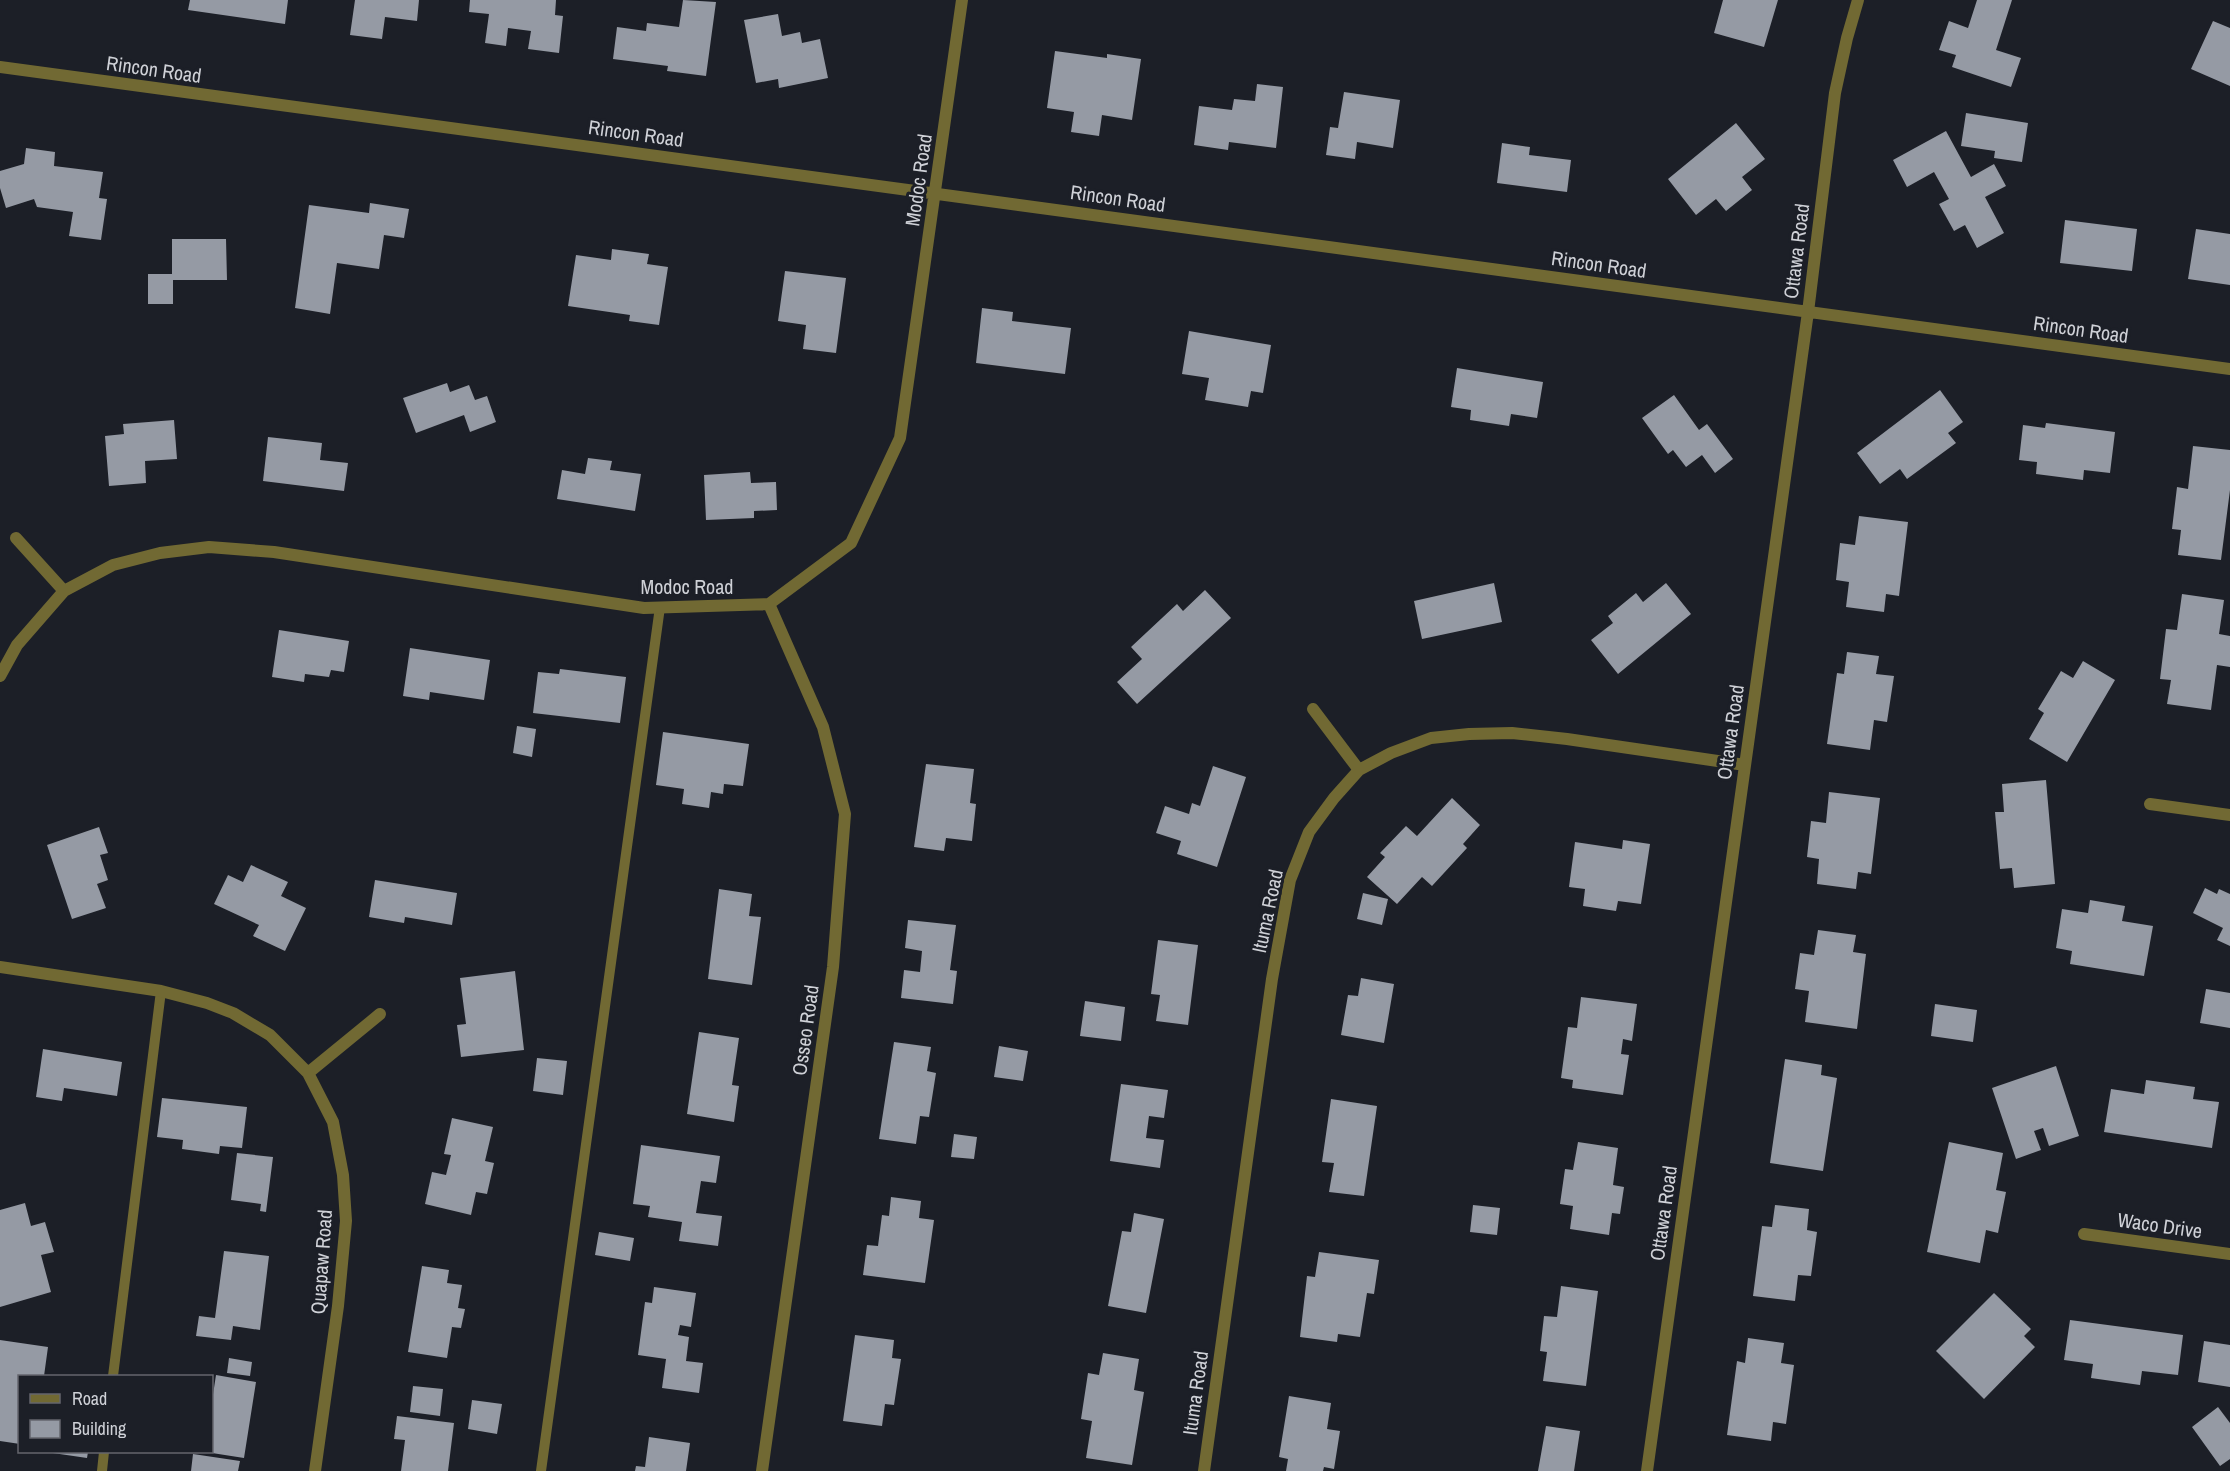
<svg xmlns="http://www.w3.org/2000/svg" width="2230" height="1471" font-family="'Archivo Narrow',sans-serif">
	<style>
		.building { fill: #959aa4 }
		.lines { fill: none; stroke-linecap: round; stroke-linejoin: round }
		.lane { stroke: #716933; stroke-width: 10 }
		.street { stroke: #716933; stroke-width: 12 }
		.labels { text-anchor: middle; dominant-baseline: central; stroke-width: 6; stroke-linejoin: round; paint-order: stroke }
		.street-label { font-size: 20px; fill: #cfd1d7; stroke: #1c1f27 }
	</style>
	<rect width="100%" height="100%" fill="#1c1f27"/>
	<path class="building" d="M 190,0 L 288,0 L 285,24 L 188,10 Z
		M 355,0 L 419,0 L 417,21 L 385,17 L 382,39 L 350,35 Z
		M 470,0 L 556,0 L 555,15 L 563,16 L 559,53 L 528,49 L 531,31 L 508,28 L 506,46 L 485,43 L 489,14 L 469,12 Z
		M 683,0 L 716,2 L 706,76 L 667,71 L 668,66 L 613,59 L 617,27 L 646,31 L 647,23 L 679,27 Z
		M 1723,0 L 1778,0 L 1764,47 L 1714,33 Z
		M 1977,0 L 2012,0 L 1996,50 L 2021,58 L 2011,87 L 1952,67 L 1956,55 L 1939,50 L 1949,21 L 1968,28 Z
		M 778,14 L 782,36 L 800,32 L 802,43 L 820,39 L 828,78 L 779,88 L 778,79 L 756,83 L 744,20 Z
		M 2213,21 L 2230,28 L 2230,86 L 2191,69 Z
		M 1055,51 L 1107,58 L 1107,54 L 1141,59 L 1132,120 L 1102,115 L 1099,136 L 1071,132 L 1074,112 L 1047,108 Z
		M 1257,84 L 1283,87 L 1276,148 L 1229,142 L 1228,150 L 1194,145 L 1199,106 L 1232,110 L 1234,99 L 1255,101 Z
		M 1344,92 L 1400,100 L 1393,148 L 1357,142 L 1355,159 L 1326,155 L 1330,127 L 1338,128 Z
		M 1966,113 L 2028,123 L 2022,162 L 1994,158 L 1995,151 L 1961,146 Z
		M 1736,123 L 1765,159 L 1742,177 L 1752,190 L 1726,211 L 1716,199 L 1696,215 L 1668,179 Z
		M 1946,131 L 1971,177 L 1994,164 L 2006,186 L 1985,197 L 2004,233 L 1977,248 L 1965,225 L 1954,231 L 1939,204 L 1949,199 L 1934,172 L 1907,187 L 1893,160 Z
		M 1502,143 L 1530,147 L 1529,155 L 1571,160 L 1567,192 L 1497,183 Z
		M 26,148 L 55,152 L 54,166 L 103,172 L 99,198 L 107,199 L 101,240 L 69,236 L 73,212 L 37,207 L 34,199 L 6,208 L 0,188 L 0,171 L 24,164 Z
		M 370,203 L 409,209 L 404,238 L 384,235 L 379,269 L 337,263 L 330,314 L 295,308 L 309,205 L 369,213 Z
		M 2065,220 L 2137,229 L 2132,271 L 2060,263 Z
		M 2196,229 L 2230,234 L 2230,285 L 2188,279 Z
		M 172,239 L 226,239 L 227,280 L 173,280 L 173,304 L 148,304 L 148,274 L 172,274 Z
		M 612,249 L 649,254 L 647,264 L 668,267 L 659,325 L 629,321 L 630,315 L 568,306 L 576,255 L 611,260 Z
		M 785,271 L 846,278 L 836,353 L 803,349 L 806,325 L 778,321 Z
		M 982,308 L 1013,312 L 1012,321 L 1071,328 L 1065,374 L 976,363 Z
		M 1189,331 L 1271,345 L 1263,393 L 1251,391 L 1248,407 L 1205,400 L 1209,378 L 1182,374 Z
		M 1457,368 L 1543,382 L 1537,418 L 1511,414 L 1509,426 L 1470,420 L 1471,410 L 1451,407 Z
		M 447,383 L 450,392 L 469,385 L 475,400 L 487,396 L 496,422 L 470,432 L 464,415 L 416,433 L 403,398 Z
		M 1940,390 L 1963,422 L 1948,433 L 1956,443 L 1907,479 L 1900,469 L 1880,484 L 1857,453 Z
		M 1674,395 L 1699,430 L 1707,424 L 1733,459 L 1715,473 L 1702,455 L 1686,467 L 1673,450 L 1668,454 L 1642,418 Z
		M 174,420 L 177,459 L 145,461 L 146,483 L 109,486 L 105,436 L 124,434 L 123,424 Z
		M 2046,423 L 2115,432 L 2110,473 L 2084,470 L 2083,480 L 2036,474 L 2037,462 L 2019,460 L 2023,425 L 2045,428 Z
		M 268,437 L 322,443 L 320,460 L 348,463 L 344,491 L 263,481 Z
		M 2193,446 L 2230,450 L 2230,490 L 2221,560 L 2178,555 L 2181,530 L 2172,529 L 2177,487 L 2188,489 Z
		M 588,458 L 612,461 L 610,470 L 641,474 L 635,511 L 557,499 L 562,470 L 585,474 Z
		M 750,472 L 751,483 L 776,482 L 777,510 L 754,511 L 754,518 L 706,520 L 704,475 Z
		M 1859,516 L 1908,522 L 1899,596 L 1886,594 L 1884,612 L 1846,607 L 1849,582 L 1836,580 L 1840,543 L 1855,545 Z
		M 1494,583 L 1502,622 L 1422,639 L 1414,601 Z
		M 1666,583 L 1691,614 L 1618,674 L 1591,640 L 1613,623 L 1608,616 L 1636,593 L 1643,602 Z
		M 1205,590 L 1231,618 L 1137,704 L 1117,682 L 1142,659 L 1131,647 L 1177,604 L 1183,611 Z
		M 2182,594 L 2224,600 L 2219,634 L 2230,636 L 2230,667 L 2217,665 L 2211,710 L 2167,704 L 2171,680 L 2160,679 L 2166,629 L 2177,630 Z
		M 279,630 L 349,641 L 344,672 L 331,670 L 329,677 L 305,674 L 304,682 L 272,677 Z
		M 410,648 L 490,660 L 484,700 L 430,692 L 429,700 L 403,696 Z
		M 1847,652 L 1879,656 L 1876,674 L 1894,676 L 1887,722 L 1874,720 L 1870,750 L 1827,744 L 1837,673 L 1844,674 Z
		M 2083,661 L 2115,680 L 2067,762 L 2029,739 L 2044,713 L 2038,709 L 2061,671 L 2073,678 Z
		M 560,669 L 626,677 L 620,723 L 533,713 L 538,672 L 559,674 Z
		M 517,726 L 536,729 L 532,757 L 513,753 Z
		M 663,732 L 749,744 L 743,786 L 724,784 L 723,794 L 711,792 L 709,808 L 682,804 L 684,789 L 656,785 Z
		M 926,764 L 974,769 L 970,803 L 976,804 L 972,841 L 946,838 L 944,851 L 914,847 Z
		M 1213,766 L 1246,777 L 1217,867 L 1177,854 L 1181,841 L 1156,833 L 1165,806 L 1189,814 L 1192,803 L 1200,806 Z
		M 2046,780 L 2055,884 L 2014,888 L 2012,868 L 2000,869 L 1995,812 L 2004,812 L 2002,784 Z
		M 1829,792 L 1880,798 L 1871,874 L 1858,872 L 1856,889 L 1817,884 L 1819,859 L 1807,857 L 1811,821 L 1826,823 Z
		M 1452,798 L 1480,825 L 1463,844 L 1467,848 L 1432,886 L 1422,877 L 1397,904 L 1367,877 L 1385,857 L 1380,853 L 1406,826 L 1417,836 Z
		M 99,827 L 108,853 L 100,855 L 108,880 L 97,884 L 106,908 L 72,919 L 47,845 Z
		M 1623,840 L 1650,844 L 1641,904 L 1618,901 L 1616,911 L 1583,906 L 1585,889 L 1569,887 L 1575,842 L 1622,849 Z
		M 251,865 L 288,882 L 281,896 L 306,908 L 285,951 L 253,936 L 259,925 L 214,904 L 228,875 L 243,882 Z
		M 375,880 L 457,893 L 452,925 L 405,917 L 404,923 L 369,917 Z
		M 2205,888 L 2217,894 L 2219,889 L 2230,894 L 2230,946 L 2217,940 L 2223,928 L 2193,913 Z
		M 719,889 L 752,894 L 749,916 L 761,917 L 752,985 L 708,979 Z
		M 1363,893 L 1388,899 L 1382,925 L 1357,919 Z
		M 2090,900 L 2125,906 L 2122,921 L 2153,926 L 2144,976 L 2070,964 L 2072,951 L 2056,948 L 2062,909 L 2088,913 Z
		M 908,920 L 956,925 L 950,970 L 957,971 L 953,1004 L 901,998 L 904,970 L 920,972 L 922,951 L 905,948 Z
		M 1818,930 L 1856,935 L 1853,952 L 1866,954 L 1857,1029 L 1805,1022 L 1809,991 L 1795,989 L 1800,953 L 1814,955 Z
		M 1158,940 L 1198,945 L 1188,1025 L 1156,1021 L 1160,995 L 1151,994 Z
		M 515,971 L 524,1050 L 461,1057 L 457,1025 L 466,1024 L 460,978 Z
		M 1361,978 L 1394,984 L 1384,1043 L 1341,1035 L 1348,995 L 1358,996 Z
		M 2206,989 L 2230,993 L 2230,1028 L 2200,1023 Z
		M 1581,997 L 1637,1004 L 1632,1041 L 1623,1039 L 1621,1054 L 1629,1055 L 1623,1095 L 1572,1088 L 1573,1080 L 1561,1078 L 1568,1027 L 1577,1028 Z
		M 1085,1001 L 1125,1007 L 1121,1041 L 1080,1036 Z
		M 1935,1004 L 1977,1010 L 1973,1042 L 1931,1036 Z
		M 699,1032 L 739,1038 L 732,1085 L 739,1086 L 734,1122 L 687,1114 Z
		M 894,1042 L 931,1047 L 927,1071 L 936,1073 L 929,1117 L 920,1116 L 916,1144 L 879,1139 Z
		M 999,1046 L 1028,1051 L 1023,1081 L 994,1077 Z
		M 43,1049 L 122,1062 L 117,1096 L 64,1088 L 62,1101 L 36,1097 Z
		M 537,1058 L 567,1061 L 563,1095 L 533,1091 Z
		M 1785,1059 L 1822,1065 L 1821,1075 L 1837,1078 L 1823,1171 L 1770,1163 Z
		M 2056,1066 L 2079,1136 L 2049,1146 L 2043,1128 L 2034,1131 L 2041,1150 L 2016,1159 L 1992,1088 Z
		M 2146,1080 L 2195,1087 L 2193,1099 L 2219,1102 L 2212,1148 L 2104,1132 L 2111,1089 L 2144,1094 Z
		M 1121,1084 L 1168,1090 L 1164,1118 L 1149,1116 L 1146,1138 L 1164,1140 L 1160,1168 L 1110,1161 Z
		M 162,1098 L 247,1107 L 242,1148 L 220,1146 L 219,1154 L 182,1149 L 183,1140 L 157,1137 Z
		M 1331,1099 L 1377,1106 L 1364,1196 L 1329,1192 L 1334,1163 L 1322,1162 Z
		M 452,1118 L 493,1127 L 485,1161 L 494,1163 L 487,1194 L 476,1192 L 471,1215 L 425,1204 L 432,1172 L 446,1175 L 451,1155 L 444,1154 Z
		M 954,1134 L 977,1137 L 974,1159 L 951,1157 Z
		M 1578,1142 L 1618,1148 L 1613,1185 L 1624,1187 L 1620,1214 L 1612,1213 L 1609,1235 L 1570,1229 L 1573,1206 L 1560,1204 L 1565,1169 L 1573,1170 Z
		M 1949,1142 L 2003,1153 L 1996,1190 L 2006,1192 L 1998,1233 L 1986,1230 L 1980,1263 L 1927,1252 Z
		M 641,1145 L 720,1156 L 716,1183 L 701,1181 L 696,1213 L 722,1216 L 718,1246 L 679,1241 L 682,1222 L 648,1217 L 650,1206 L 633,1204 Z
		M 237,1153 L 273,1157 L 266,1212 L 260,1211 L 261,1204 L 231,1200 Z
		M 891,1197 L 921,1201 L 919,1218 L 934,1220 L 925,1283 L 863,1275 L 867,1245 L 878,1246 L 882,1215 L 889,1216 Z
		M 25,1203 L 31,1226 L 45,1222 L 54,1252 L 41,1255 L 51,1292 L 0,1307 L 0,1210 Z
		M 1473,1205 L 1500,1208 L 1497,1235 L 1470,1232 Z
		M 1775,1205 L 1809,1209 L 1807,1230 L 1817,1232 L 1811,1276 L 1798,1275 L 1795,1301 L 1753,1296 L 1762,1226 L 1772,1227 Z
		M 1134,1213 L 1164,1219 L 1146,1313 L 1108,1306 L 1122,1231 L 1131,1232 Z
		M 599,1232 L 634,1238 L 630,1261 L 595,1255 Z
		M 224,1251 L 269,1256 L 260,1330 L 233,1326 L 231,1340 L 196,1336 L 199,1316 L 215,1318 Z
		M 1319,1252 L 1379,1260 L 1374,1294 L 1367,1293 L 1360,1337 L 1338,1334 L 1337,1342 L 1300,1337 L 1307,1276 L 1315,1277 Z
		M 422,1266 L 449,1270 L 447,1283 L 462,1285 L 458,1308 L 465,1309 L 461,1328 L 452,1327 L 447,1358 L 408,1352 Z
		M 1561,1286 L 1598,1291 L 1586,1386 L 1543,1381 L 1547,1352 L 1540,1351 L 1544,1316 L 1557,1317 Z
		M 654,1287 L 696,1293 L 691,1327 L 680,1325 L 678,1335 L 689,1337 L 686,1361 L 703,1363 L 699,1393 L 662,1388 L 666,1359 L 638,1355 L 645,1302 L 652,1303 Z
		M 1994,1293 L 2031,1329 L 2024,1336 L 2035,1347 L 1984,1399 L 1936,1351 Z
		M 2070,1320 L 2183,1335 L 2178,1375 L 2142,1371 L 2140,1385 L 2091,1378 L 2093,1364 L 2064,1360 Z
		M 855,1335 L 894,1340 L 892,1358 L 901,1359 L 894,1405 L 885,1404 L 882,1426 L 843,1421 Z
		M 1748,1338 L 1784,1343 L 1781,1363 L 1794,1365 L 1786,1424 L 1773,1422 L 1771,1441 L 1727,1435 L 1737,1361 L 1745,1363 Z
		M 0,1340 L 48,1347 L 44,1376 L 20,1376 L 20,1444 L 0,1441 Z
		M 2204,1341 L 2230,1345 L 2230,1387 L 2198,1382 Z
		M 1103,1353 L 1139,1359 L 1134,1390 L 1144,1392 L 1132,1465 L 1086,1458 L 1092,1421 L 1081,1419 L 1088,1373 L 1099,1375 Z
		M 229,1358 L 252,1362 L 250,1376 L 227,1373 Z
		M 216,1375 L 256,1382 L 244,1458 L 212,1453 L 212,1401 Z
		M 413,1386 L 443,1389 L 440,1416 L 410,1412 Z
		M 1289,1396 L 1331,1403 L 1327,1429 L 1340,1431 L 1334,1469 L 1324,1467 L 1323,1471 L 1286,1471 L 1288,1459 L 1279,1457 Z
		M 472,1400 L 502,1404 L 497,1434 L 468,1429 Z
		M 2218,1407 L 2230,1423 L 2230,1459 L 2220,1466 L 2192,1427 Z
		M 397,1416 L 454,1423 L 448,1471 L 401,1471 L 405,1440 L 394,1439 Z
		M 1546,1426 L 1580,1431 L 1574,1471 L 1538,1471 Z
		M 649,1437 L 690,1443 L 686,1471 L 635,1471 L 636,1466 L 645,1467 Z
		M 46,1452 L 88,1452 L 87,1458 Z
		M 193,1454 L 240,1461 L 238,1471 L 191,1471 Z"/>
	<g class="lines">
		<path class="lane" d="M 113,1376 L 161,991
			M 102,1471 L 104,1452
			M 541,1471 L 660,607"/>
		<path class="street" d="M 0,67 L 2230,369
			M 16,538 L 64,591
			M 0,676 L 17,645 L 64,591 L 113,565 L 160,553 L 209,547 L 274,552 L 644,608 L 769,604 L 851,543 L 900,438 L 962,0
			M 1313,709 L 1359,770
			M 2150,804 L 2230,815
			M 0,967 L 161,991 L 207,1003 L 233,1013 L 270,1035 L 308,1073 L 333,1122 L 343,1175 L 346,1221 L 338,1306 L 315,1471
			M 308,1073 L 380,1014
			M 2084,1234 L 2230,1254
			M 762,1471 L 833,967 L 845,814 L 823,727 L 769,604
			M 1204,1471 L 1272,979 L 1290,880 L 1309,832 L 1334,798 L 1359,770 L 1391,753 L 1431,738 L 1469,734 L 1512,733 L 1567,739 L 1745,765
			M 1647,1471 L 1808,312 L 1835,93 L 1847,38 L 1858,0"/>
	</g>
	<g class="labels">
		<g class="street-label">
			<text transform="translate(154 69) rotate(8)">Rincon Road</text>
			<text transform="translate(636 133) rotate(8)">Rincon Road</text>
			<text transform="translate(918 180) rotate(-82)">Modoc Road</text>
			<text transform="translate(1118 198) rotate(8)">Rincon Road</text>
			<text transform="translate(1796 251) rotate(-83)">Ottawa Road</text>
			<text transform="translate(1599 264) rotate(8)">Rincon Road</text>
			<text transform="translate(2081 329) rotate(8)">Rincon Road</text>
			<text x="687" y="586">Modoc Road</text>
			<text transform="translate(1730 732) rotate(-82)">Ottawa Road</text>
			<text transform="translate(1267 911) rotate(-78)">Ituma Road</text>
			<text transform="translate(805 1030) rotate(-82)">Osseo Road</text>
			<text transform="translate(1663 1213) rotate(-82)">Ottawa Road</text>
			<text transform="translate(2160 1225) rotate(8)">Waco Drive</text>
			<text transform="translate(321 1262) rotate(-86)">Quapaw Road</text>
			<text transform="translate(1195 1393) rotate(-82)">Ituma Road</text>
		</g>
	</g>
	<rect x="18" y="1375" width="195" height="78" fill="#1c1f27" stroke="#64666d" stroke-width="1.5"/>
	<rect x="30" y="1394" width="30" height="9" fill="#716933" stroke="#64666d" stroke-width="1.5"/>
	<text x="72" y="1405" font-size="18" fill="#cfd1d7">Road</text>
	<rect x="30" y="1420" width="30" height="18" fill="#959aa4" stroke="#64666d" stroke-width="1.5"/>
	<text x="72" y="1435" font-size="18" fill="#cfd1d7">Building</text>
</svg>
